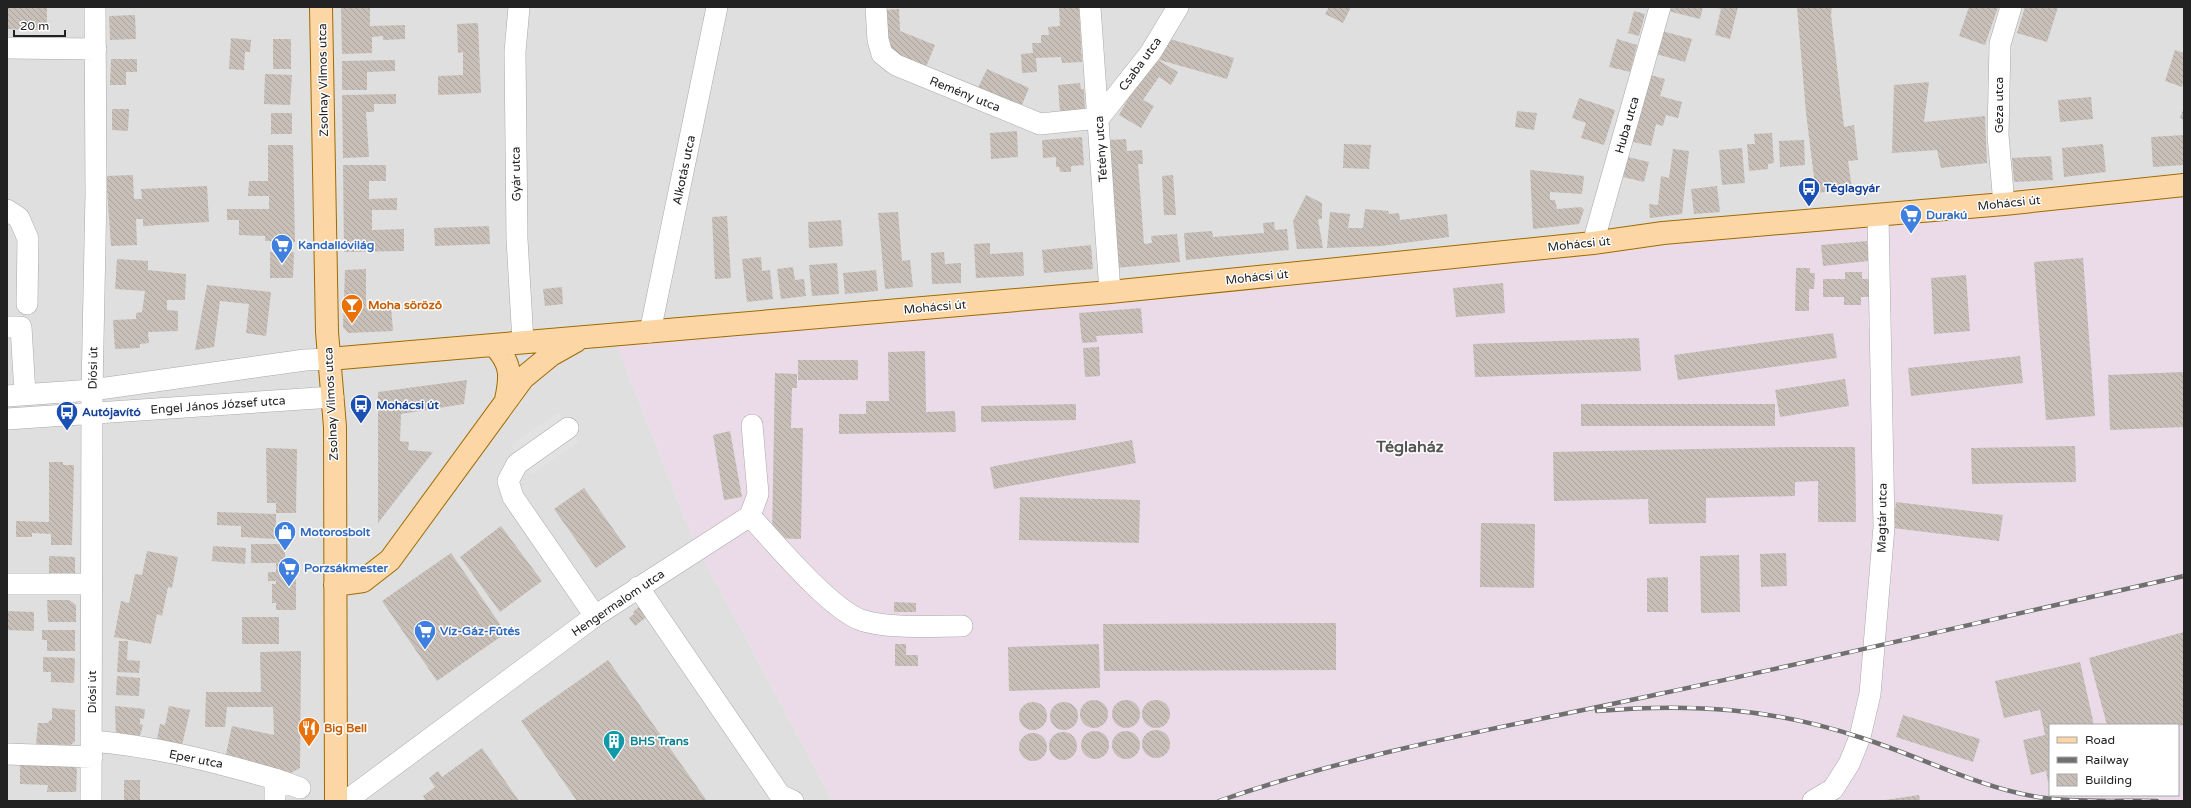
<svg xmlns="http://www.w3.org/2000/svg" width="2191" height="808" font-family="'Varela Round',sans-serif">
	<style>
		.residential { fill: #e0dfdf }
		.industrial { fill: #ebdbe8; fill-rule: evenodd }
		.parking { fill: #e2e2e2 }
		.building { fill: url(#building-back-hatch) }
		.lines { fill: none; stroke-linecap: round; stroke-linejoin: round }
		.minor-casing { stroke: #a9a9a9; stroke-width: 22 }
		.major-casing { stroke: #a06b00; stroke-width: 24 }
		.minor { stroke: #fff; stroke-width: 21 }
		.major { stroke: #fcd6a4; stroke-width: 22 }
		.rail-casing { stroke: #707070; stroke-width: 4.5 }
		.rail { stroke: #fff; stroke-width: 3; stroke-dasharray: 9; stroke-linecap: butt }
		.labels { text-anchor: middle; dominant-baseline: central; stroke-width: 3; stroke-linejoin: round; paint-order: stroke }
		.street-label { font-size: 12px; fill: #222; stroke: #fff }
		.transit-label { font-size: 12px; font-weight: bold; fill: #164399; stroke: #fff; text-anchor: start }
		.shop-label { font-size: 12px; font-weight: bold; fill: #366cbe; stroke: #fff; text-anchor: start }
		.food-label { font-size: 12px; font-weight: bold; fill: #c56008; stroke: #fff; text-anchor: start }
		.culture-label { font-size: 12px; font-weight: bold; fill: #0d838f; stroke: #fff; text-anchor: start }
		.district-label { font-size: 16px; font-weight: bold; fill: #555; stroke: #fff }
	</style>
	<defs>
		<pattern id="building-back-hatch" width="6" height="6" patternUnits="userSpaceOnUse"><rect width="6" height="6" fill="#c7bfb8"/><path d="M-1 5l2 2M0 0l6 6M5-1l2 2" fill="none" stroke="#aba49e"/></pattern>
	</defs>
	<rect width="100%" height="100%" fill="#f2efe9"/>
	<path class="residential" d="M 7,7 L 2184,7 L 2184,173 L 612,332 L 693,539 L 833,801 L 7,801 Z"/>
	<path class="industrial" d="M 2184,173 L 2184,801 L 833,801 L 693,539 L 612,332 ZM 2050,725 L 2178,725 L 2178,795 L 2050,795 Z"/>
	<path class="parking" d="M 558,412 L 579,442 L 531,475 L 511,445 Z"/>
	<path class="building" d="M 7,7 L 47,7 L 47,30 L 7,29 Z
		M 341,7 L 370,7 L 370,26 L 405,25 L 405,39 L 383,40 L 383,36 L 372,37 L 372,53 L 342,54 Z
		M 1059,7 L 1079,7 L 1082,62 L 1062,63 L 1061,57 L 1036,58 L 1037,72 L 1022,73 L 1021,54 L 1033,53 L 1032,43 L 1041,43 L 1041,35 L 1049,35 L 1048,27 L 1060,26 Z
		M 1329,7 L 1351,7 L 1343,23 L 1325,14 Z
		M 1669,7 L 1703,7 L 1700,19 L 1668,11 Z
		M 1715,7 L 1738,7 L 1730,39 L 1715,35 L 1721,9 Z
		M 1797,7 L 1832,7 L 1831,15 L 1844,127 L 1854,125 L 1858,160 L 1848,161 L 1852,189 L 1816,193 L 1806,113 Z
		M 1969,7 L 1998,7 L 1985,45 L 1959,36 Z
		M 2025,7 L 2058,7 L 2047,42 L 2017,33 Z
		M 899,9 L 900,31 L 935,45 L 926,67 L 885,51 L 883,10 Z
		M 1634,11 L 1645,14 L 1639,36 L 1628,33 Z
		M 135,15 L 136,39 L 110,40 L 109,16 Z
		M 478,23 L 481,93 L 438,95 L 438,76 L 463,75 L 463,52 L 458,53 L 457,24 Z
		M 1662,31 L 1692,39 L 1685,62 L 1656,54 Z
		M 231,38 L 251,40 L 250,52 L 245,52 L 244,70 L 229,69 Z
		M 273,39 L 291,39 L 291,69 L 273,69 Z
		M 1170,39 L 1234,58 L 1227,79 L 1156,59 Z
		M 1617,39 L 1637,45 L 1630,72 L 1609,67 Z
		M 2175,50 L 2184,53 L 2184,79 L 2182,87 L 2165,81 Z
		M 111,59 L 137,59 L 137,72 L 126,72 L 126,85 L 110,85 Z
		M 1156,59 L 1178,72 L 1171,85 L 1159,77 L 1143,100 L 1154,106 L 1141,128 L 1119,115 L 1131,93 Z
		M 395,60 L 395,71 L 367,72 L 367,90 L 342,90 L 342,61 Z
		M 987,69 L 1029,88 L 1021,107 L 978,88 Z
		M 265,74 L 292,75 L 290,105 L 264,104 Z
		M 1647,74 L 1665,79 L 1660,96 L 1682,102 L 1678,118 L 1666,115 L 1663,126 L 1656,124 L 1651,146 L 1629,141 Z
		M 1929,82 L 1924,122 L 1985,116 L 1987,163 L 1941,168 L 1937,150 L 1892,153 L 1894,85 Z
		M 1080,83 L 1081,89 L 1084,89 L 1085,111 L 1060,113 L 1058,85 Z
		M 396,94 L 396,104 L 374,104 L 374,112 L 366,112 L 369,157 L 343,158 L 342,95 Z
		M 2091,97 L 2093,119 L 2060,122 L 2058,100 Z
		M 1579,98 L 1615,110 L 1604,145 L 1581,138 L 1586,123 L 1572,118 Z
		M 2184,107 L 2184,120 L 2180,118 Z
		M 112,109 L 129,109 L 128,131 L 112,130 Z
		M 1517,111 L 1537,113 L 1534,130 L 1515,127 Z
		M 271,113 L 292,113 L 292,134 L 271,134 Z
		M 1017,131 L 1018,157 L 991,159 L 990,133 Z
		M 1772,133 L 1774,163 L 1768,164 L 1768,169 L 1749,171 L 1747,144 L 1755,144 L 1754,134 Z
		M 2184,135 L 2184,165 L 2153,167 L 2151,137 Z
		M 1082,137 L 1084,165 L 1071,166 L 1071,172 L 1060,172 L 1059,167 L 1056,167 L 1056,157 L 1043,158 L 1042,140 Z
		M 1126,139 L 1127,151 L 1142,150 L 1143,164 L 1138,164 L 1144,244 L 1152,243 L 1151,236 L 1177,234 L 1180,262 L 1116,268 L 1108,140 Z
		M 1804,140 L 1805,165 L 1780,167 L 1779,141 Z
		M 1344,144 L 1371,145 L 1369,169 L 1343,168 Z
		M 2103,144 L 2106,172 L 2064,177 L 2062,148 Z
		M 268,145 L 293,145 L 295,242 L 265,241 L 265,236 L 239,235 L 239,220 L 227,220 L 227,209 L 269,209 L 269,196 L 248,196 L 249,181 L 268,181 Z
		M 1742,148 L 1745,183 L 1722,185 L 1719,150 Z
		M 1673,149 L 1689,151 L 1682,214 L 1650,218 L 1649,204 L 1658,205 L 1661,176 L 1669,178 Z
		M 2051,156 L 2053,180 L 2014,182 L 2012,158 Z
		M 1628,157 L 1649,162 L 1644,182 L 1623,177 Z
		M 343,165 L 386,165 L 386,181 L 369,181 L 369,199 L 397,198 L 397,210 L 372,210 L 372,230 L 404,229 L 404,251 L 344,252 Z
		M 1530,170 L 1584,176 L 1582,194 L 1550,192 L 1550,200 L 1555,200 L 1557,209 L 1581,207 L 1584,210 L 1579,224 L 1533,229 Z
		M 133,175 L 134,199 L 142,199 L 141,189 L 207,186 L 209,222 L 143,226 L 143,219 L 136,219 L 137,245 L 111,246 L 106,176 Z
		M 1173,175 L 1176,215 L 1164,215 L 1162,176 Z
		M 1717,186 L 1720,212 L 1694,214 L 1691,189 Z
		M 1306,195 L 1322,203 L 1322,219 L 1318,219 L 1323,248 L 1297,249 L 1293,221 Z
		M 1365,209 L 1388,211 L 1389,214 L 1399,213 L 1400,220 L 1447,214 L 1449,237 L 1381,246 L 1327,248 L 1330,212 L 1350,214 L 1348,228 L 1363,228 Z
		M 898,212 L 902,261 L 910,260 L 913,287 L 885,289 L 878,213 Z
		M 727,216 L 731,278 L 715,279 L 712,217 Z
		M 841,220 L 843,246 L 809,248 L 808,222 Z
		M 1274,222 L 1275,230 L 1287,229 L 1289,250 L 1186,260 L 1184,233 L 1212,231 L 1213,237 L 1264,233 L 1263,223 Z
		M 489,226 L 490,244 L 435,246 L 434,228 Z
		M 1867,241 L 1869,261 L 1823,266 L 1821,245 Z
		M 990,243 L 990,254 L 1023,252 L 1024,276 L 976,278 L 974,244 Z
		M 1091,245 L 1093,269 L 1044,273 L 1042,250 Z
		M 270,252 L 294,252 L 293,278 L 270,278 Z
		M 944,252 L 945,264 L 961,263 L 961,283 L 932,284 L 931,253 Z
		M 761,257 L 762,271 L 770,270 L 773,299 L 747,302 L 742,259 Z
		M 2083,258 L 2095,416 L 2046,420 L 2034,262 Z
		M 117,259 L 148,261 L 148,270 L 186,274 L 185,300 L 167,300 L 167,310 L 178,311 L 178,331 L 148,332 L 149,343 L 140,344 L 140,348 L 115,349 L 113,320 L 136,319 L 136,313 L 142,312 L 145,291 L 115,289 Z
		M 837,263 L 839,294 L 812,296 L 809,265 Z
		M 793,267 L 795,280 L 804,279 L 806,296 L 781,299 L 777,269 Z
		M 1796,268 L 1810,268 L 1810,273 L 1815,273 L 1814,289 L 1809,289 L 1809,311 L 1795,311 Z
		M 366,269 L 366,308 L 391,307 L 393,331 L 348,333 L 343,327 L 345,270 Z
		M 876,270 L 878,291 L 845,294 L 843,273 Z
		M 1845,272 L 1862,272 L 1862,279 L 1870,279 L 1870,297 L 1861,297 L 1861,305 L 1844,305 L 1844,297 L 1823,297 L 1823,279 L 1845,279 Z
		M 1966,275 L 1970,331 L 1934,334 L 1931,278 Z
		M 1503,283 L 1505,313 L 1456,317 L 1453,288 Z
		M 207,285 L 271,292 L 266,336 L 246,333 L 249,304 L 220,301 L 214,347 L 195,350 Z
		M 562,287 L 563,304 L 545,306 L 543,289 Z
		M 1141,308 L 1143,333 L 1096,336 L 1097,342 L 1082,343 L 1079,313 Z
		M 1833,333 L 1837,358 L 1678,380 L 1674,355 Z
		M 1639,338 L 1641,371 L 1475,377 L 1473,344 Z
		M 1099,347 L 1100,376 L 1085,377 L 1083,348 Z
		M 925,351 L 926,412 L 955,411 L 956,432 L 839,434 L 839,414 L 866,414 L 866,401 L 889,401 L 888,352 Z
		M 2020,356 L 2023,383 L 1911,396 L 1908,368 Z
		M 798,360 L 858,360 L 858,380 L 798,380 Z
		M 2184,372 L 2184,427 L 2110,430 L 2108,375 Z
		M 775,373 L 797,374 L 797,388 L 792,388 L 791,428 L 803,428 L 801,539 L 772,538 Z
		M 1845,379 L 1849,406 L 1780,417 L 1775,390 Z
		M 467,380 L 464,404 L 401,414 L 400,441 L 409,442 L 408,450 L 433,452 L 378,523 L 378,392 Z
		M 1076,404 L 1076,420 L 981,422 L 981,406 Z
		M 1581,404 L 1775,404 L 1775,426 L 1581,426 Z
		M 730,431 L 742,497 L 724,500 L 713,435 Z
		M 1132,440 L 1136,463 L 994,489 L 990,467 Z
		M 2075,446 L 2076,482 L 1972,484 L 1971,448 Z
		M 1794,447 L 1855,447 L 1856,522 L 1818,522 L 1818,481 L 1795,482 L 1795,496 L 1706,498 L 1706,523 L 1649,524 L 1648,499 L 1554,501 L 1553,452 Z
		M 266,448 L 297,449 L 296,513 L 276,513 L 276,503 L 267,503 Z
		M 49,462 L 63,462 L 63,465 L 74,465 L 72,545 L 51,545 L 51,534 L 32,533 L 32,537 L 16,537 L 16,521 L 49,522 Z
		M 584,488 L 626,547 L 596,568 L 554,509 Z
		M 1020,497 L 1140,500 L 1139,543 L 1019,540 Z
		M 1896,502 L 2003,515 L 1999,541 L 1893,528 Z
		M 217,512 L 276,514 L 276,539 L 241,537 L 241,526 L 217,525 Z
		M 1481,523 L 1535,524 L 1534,588 L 1480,587 Z
		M 501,526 L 542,581 L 500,612 L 460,557 Z
		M 251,544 L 285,544 L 285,563 L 296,563 L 296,610 L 276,610 L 276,603 L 272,603 L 272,584 L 276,584 L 276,581 L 268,581 L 268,572 L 276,572 L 276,563 L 251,563 Z
		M 213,546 L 246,548 L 245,564 L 212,561 Z
		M 147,551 L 178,557 L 172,588 L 168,587 L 162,616 L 157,614 L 151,644 L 114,637 L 121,601 L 129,603 L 135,574 L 142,575 Z
		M 451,553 L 506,633 L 437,681 L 382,601 Z
		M 1786,553 L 1787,586 L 1761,587 L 1760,554 Z
		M 1739,555 L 1740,612 L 1701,613 L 1700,556 Z
		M 49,556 L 75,557 L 75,580 L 49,580 Z
		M 1668,577 L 1668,612 L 1647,612 L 1647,578 Z
		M 47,600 L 69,600 L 76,605 L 76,622 L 48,622 Z
		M 894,602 L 916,603 L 916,612 L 894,612 Z
		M 641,605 L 649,615 L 635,626 L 629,618 L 634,614 L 633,612 Z
		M 7,611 L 34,612 L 34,631 L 7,630 Z
		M 242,617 L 279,617 L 279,644 L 242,644 Z
		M 1336,623 L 1336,670 L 1104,671 L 1103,624 Z
		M 42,630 L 75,630 L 75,651 L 47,651 L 47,640 L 42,640 Z
		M 2184,632 L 2184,725 L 2178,726 L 2107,725 L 2089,658 Z
		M 119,641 L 128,641 L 127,660 L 140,661 L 139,673 L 117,672 Z
		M 895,644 L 906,644 L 906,655 L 918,655 L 918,666 L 895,666 Z
		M 1099,644 L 1100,688 L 1009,691 L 1008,647 Z
		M 301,651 L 300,768 L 291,773 L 225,759 L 232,726 L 274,735 L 273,707 L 227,707 L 225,727 L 205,727 L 206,692 L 261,692 L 260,652 Z
		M 43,657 L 75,658 L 74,683 L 51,682 L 51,672 L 43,672 Z
		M 608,660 L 707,801 L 577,801 L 521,721 Z
		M 2080,662 L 2094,725 L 2050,725 L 2050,781 L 2048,782 L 2046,771 L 2031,775 L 2023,740 L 2045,735 L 2040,710 L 2004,718 L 1995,681 Z
		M 117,676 L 140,678 L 139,696 L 116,695 Z
		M1112 714a14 14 0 1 1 28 0a14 14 0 1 1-28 0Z
		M1080 714a14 14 0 1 1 28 0a14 14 0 1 1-28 0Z
		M1142 714a14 14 0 1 1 28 0a14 14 0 1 1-28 0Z
		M1019 716a14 14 0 1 1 28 0a14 14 0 1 1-28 0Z
		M1050 716a14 14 0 1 1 28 0a14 14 0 1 1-28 0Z
		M 115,706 L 145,709 L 144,719 L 140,718 L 140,724 L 143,725 L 138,743 L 116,739 Z
		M 169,706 L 190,710 L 181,750 L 156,744 L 160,724 L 165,725 Z
		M 52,708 L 75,710 L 75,741 L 71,745 L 36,744 L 38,723 L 47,723 L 52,719 Z
		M 1903,715 L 1980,739 L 1973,762 L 1896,737 Z
		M1142 744a14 14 0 1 1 28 0a14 14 0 1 1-28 0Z
		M1081 745a14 14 0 1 1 28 0a14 14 0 1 1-28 0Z
		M1112 745a14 14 0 1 1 28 0a14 14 0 1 1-28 0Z
		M1049 746a14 14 0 1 1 28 0a14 14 0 1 1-28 0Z
		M1019 747a14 14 0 1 1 28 0a14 14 0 1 1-28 0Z
		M 482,748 L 519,801 L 426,801 L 423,796 L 435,787 L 429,778 L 438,771 L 442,777 Z
		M 20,764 L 72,765 L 77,769 L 76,792 L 47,792 L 48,785 L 20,784 Z
		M 124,780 L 140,780 L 140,801 L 124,801 Z
		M 1919,795 L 1920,801 L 1886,801 L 1885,800 Z"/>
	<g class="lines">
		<g class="minor-casing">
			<path id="minor" d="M 519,7 L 515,52 L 517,239 L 523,342
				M 876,7 L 878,40 L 882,54 L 896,65 L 1040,124 L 1099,118 L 1151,52 L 1178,7
				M 1090,7 L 1110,292
				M 7,48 L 96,49
				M 2004,204 L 1998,135 L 2000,44 L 2011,7
				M 7,210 L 19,218 L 28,239 L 27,304
				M 1593,243 L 1660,7
				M 7,327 L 21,327 L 25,394
				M 650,332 L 717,7
				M 7,396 L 92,390 L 305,360 L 329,359
				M 7,419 L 333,397
				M 568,428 L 517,464 L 508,481 L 513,497 L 595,616
				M 750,516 L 758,494 L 752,425
				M 7,584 L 91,584
				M 638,587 L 780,795 L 793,801
				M 92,741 C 154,746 216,762 275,779 L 275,801
				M 7,754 L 92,757
				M 275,779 L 300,788
				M 91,801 L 92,390 L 96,194 L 95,7
				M 346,801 L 595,616 L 750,516 C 775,543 829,608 861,620 C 887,629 933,626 962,626
				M 1813,801 L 1833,789 L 1849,764 L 1860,737 L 1870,694 L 1884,527 L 1878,215"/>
		</g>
		<g class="major-casing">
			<path id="major" d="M 321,7 L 327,332 L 335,427 L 336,801
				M 494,345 C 512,364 511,376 506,400
				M 329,359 L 1110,292 L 1593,243 L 1663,233 L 2004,204 L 2184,185
				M 335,585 L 363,581 L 390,560 L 523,378 L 551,355 L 576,341"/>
		</g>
		<use href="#minor" class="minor"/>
		<use href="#major" class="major"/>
		<g class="rail-casing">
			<path id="rail" d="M 1597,711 C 1691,703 1772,708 1862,738 C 1915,755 1964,780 2018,793 C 2063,804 2111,800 2157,801
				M 1219,801 C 1361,751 1512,726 1659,694 C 1835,657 2009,615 2184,576"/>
		</g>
		<use href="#rail" class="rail"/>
	</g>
	<defs>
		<g id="bus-pin" transform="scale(1.15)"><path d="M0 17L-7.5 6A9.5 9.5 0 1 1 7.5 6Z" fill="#1a4fb4" stroke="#fff"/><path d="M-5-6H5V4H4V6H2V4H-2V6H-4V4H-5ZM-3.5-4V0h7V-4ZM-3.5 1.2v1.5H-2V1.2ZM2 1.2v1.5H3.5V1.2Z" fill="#fff"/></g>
		<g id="supermarket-pin" transform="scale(1.15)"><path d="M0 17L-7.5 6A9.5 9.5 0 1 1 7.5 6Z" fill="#3f7fe0" stroke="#fff"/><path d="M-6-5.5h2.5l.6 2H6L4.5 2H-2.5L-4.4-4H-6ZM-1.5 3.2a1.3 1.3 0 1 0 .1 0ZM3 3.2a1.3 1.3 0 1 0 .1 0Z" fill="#fff"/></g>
		<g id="bar-pin" transform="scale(1.15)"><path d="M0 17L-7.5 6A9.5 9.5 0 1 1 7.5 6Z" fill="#e8710a" stroke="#fff"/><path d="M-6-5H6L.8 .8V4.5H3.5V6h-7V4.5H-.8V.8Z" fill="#fff"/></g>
		<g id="shop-pin" transform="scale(1.15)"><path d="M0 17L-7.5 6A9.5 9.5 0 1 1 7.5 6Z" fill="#3f7fe0" stroke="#fff"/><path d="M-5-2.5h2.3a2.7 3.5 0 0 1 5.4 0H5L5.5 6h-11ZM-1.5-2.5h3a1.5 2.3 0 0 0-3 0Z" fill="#fff"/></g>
		<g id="restaurant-pin" transform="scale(1.15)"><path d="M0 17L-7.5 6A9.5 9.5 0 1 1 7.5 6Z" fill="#e8710a" stroke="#fff"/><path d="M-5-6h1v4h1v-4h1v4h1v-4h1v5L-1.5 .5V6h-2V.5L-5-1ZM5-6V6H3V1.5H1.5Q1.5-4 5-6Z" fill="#fff"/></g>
		<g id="building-pin" transform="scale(1.15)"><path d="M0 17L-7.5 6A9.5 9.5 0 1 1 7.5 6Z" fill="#0f9aa8" stroke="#fff"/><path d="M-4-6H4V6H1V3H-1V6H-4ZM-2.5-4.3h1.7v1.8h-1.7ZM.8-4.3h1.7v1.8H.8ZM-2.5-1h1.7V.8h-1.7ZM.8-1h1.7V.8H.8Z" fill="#fff"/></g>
	</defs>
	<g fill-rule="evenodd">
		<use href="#bus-pin" x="1809" y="188"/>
		<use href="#supermarket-pin" x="1911" y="215"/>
		<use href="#supermarket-pin" x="282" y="245"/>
		<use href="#bar-pin" x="352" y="305"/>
		<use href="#bus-pin" x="361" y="405"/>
		<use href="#bus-pin" x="67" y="412"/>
		<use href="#shop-pin" x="285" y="532"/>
		<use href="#supermarket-pin" x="289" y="568"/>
		<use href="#supermarket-pin" x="425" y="631"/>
		<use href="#restaurant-pin" x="309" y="728"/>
		<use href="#building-pin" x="614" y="741"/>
	</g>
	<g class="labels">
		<g class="street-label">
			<text transform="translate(1140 64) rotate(-54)">Csaba utca</text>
			<text transform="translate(323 80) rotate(-91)">Zsolnay Vilmos utca</text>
			<text transform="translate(965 94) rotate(22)">Remény utca</text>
			<text transform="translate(1999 105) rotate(-90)">Géza utca</text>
			<text transform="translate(1627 125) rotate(-74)">Huba utca</text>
			<text transform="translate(1101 149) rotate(-94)">Tétény utca</text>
			<text transform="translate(684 170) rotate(-78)">Alkotás utca</text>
			<text transform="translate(516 174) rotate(-91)">Gyár utca</text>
			<text transform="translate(2009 203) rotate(-6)">Mohácsi út</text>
			<text transform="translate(1579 244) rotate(-6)">Mohácsi út</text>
			<text transform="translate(1257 277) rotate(-6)">Mohácsi út</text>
			<text transform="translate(935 307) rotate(-5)">Mohácsi út</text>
			<text transform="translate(93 368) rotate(-89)">Diósi út</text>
			<text transform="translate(331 404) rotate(-93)">Zsolnay Vilmos utca</text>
			<text transform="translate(218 405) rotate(-4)">Engel János József utca</text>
			<text transform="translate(1882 518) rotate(-89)">Magtár utca</text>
			<text transform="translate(618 603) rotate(-34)">Hengermalom utca</text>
			<text transform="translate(92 692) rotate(-90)">Diósi út</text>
			<text transform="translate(196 759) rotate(11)">Eper utca</text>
		</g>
		<g class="transit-label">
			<text x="1824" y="188">Téglagyár</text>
			<text x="376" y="405">Mohácsi út</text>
			<text x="82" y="412">Autójavító</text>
		</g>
		<g class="shop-label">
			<text x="1926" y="215">Durakú</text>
			<text x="298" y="245">Kandallóvilág</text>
			<text x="300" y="532">Motorosbolt</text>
			<text x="304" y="568">Porzsákmester</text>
			<text x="440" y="631">Víz-Gáz-Fűtés</text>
		</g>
		<g class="food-label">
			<text x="368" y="305">Moha söröző</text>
			<text x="324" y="728">Big Bell</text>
		</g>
		<g class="culture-label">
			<text x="630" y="741">BHS Trans</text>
		</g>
		<g class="district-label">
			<text x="1410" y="447">Téglaház</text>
		</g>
	</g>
	<rect width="2191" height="808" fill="none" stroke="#222222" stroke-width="16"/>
	<rect x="2049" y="724" width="130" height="72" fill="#ffffff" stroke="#a7a7a7"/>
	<rect x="2057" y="737" width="20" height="6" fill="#fcd6a4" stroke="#a7a7a7"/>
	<text x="2085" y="744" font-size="12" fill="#222222">Road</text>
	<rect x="2057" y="757" width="20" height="6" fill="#707070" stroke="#a7a7a7"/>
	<text x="2085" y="764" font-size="12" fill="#222222">Railway</text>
	<rect x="2057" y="774" width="20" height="12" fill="url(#building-back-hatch)" stroke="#a7a7a7"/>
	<text x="2085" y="784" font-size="12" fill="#222222">Building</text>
	<path d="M14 30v6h51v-6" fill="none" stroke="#222222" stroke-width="2"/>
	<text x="20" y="30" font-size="12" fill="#222222" stroke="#ffffff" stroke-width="3" paint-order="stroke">20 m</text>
</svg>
